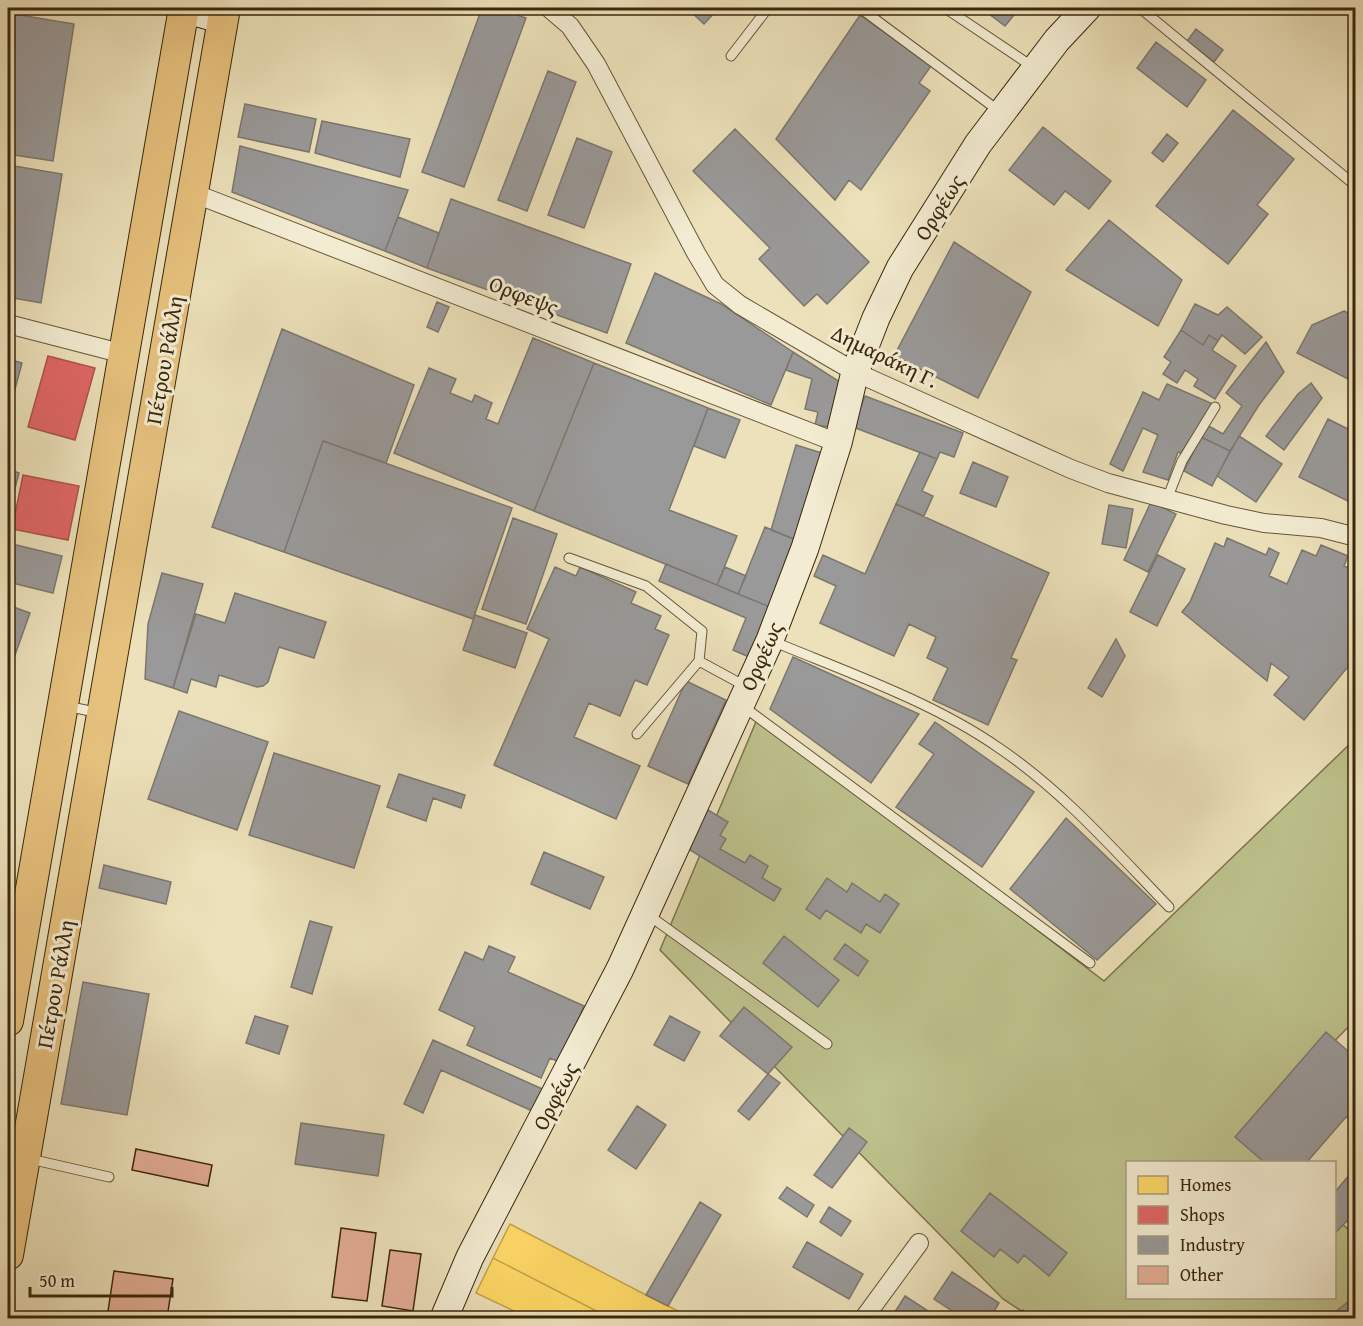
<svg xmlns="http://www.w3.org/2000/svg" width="1363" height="1326" font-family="'Gentium Book Plus',serif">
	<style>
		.green { fill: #bdc18c; stroke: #7c744c; stroke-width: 1.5 }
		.homes { fill: #ffd966; stroke: #c4a44b; stroke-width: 1.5 }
		.shops { fill: #e06666; stroke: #ae534b; stroke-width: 1.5 }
		.industry { fill: #999; stroke: #7d776f; stroke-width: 1.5 }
		.building { fill: #e3ad96; stroke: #3b270c; stroke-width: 1.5 }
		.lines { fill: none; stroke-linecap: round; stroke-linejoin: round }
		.lane-casing { stroke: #675638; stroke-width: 11 }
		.street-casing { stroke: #675638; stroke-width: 20 }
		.secondary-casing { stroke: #3b270c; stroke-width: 29 }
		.primary-casing { stroke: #3b270c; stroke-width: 32 }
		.lane { stroke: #f3ecd2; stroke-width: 9 }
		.street { stroke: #f3ecd2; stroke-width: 18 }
		.secondary { stroke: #f3ecd2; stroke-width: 27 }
		.primary { stroke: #e6c07d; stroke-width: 30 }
		.labels { text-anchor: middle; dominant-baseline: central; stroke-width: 6; stroke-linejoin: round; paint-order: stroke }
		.street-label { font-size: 22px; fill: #3b270c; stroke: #f3ecd2 }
	</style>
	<rect width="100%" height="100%" fill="#ece1ba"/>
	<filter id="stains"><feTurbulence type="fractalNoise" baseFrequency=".00333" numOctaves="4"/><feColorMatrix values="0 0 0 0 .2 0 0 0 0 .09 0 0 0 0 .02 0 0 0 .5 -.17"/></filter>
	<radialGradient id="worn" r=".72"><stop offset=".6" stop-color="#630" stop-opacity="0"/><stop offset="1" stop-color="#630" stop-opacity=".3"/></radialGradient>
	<path class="green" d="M 758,717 L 1104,981 L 1355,739 L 1355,1020 L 1240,1138 L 1269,1162 L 1128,1162 L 1128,1298 L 1334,1298 L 1335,1218 L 1355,1235 L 1355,1318 L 1032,1318 L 1003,1299 L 660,950 Z"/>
	<path class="homes" d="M 510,1224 L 646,1295 L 692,1318 L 610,1318 L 493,1258 Z
		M 493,1258 L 610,1318 L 512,1318 L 516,1312 L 476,1293 Z"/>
	<path class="shops" d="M 48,356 L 95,368 L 75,440 L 28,427 Z
		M 23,475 L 79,486 L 68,540 L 12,529 Z"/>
	<path class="industry" d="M 482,8 L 496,8 L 526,18 L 464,187 L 422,172 Z
		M 687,8 L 719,8 L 704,24 Z
		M 864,8 L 886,8 L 878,18 Z
		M 981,8 L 1004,8 L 1014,15 L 1005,26 Z
		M 8,13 L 74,24 L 53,161 L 8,154 Z
		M 860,15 L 931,66 L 919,83 L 930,91 L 861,190 L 849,180 L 835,200 L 776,139 Z
		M 1196,29 L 1223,50 L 1214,62 L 1187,41 Z
		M 1156,42 L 1206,80 L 1187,107 L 1137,68 Z
		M 548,71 L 576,82 L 527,211 L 498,200 Z
		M 245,104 L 316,119 L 309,152 L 238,137 Z
		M 1233,110 L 1294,159 L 1257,205 L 1268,214 L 1228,264 L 1156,206 Z
		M 322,121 L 410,139 L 400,177 L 315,153 Z
		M 1043,127 L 1111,181 L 1089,209 L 1065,191 L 1054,205 L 1009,170 Z
		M 735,129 L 869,262 L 827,304 L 817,294 L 804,306 L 759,259 L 770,248 L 693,171 Z
		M 1167,134 L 1178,143 L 1163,162 L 1152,153 Z
		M 577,138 L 612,152 L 584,228 L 548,215 Z
		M 240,146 L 408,190 L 385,251 L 232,192 Z
		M 8,165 L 62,174 L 41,303 L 8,297 Z
		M 451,199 L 631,264 L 607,333 L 427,268 Z
		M 398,217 L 439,233 L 427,268 L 385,251 Z
		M 1109,220 L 1182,280 L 1158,326 L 1066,270 Z
		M 954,242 L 1031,292 L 978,398 L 894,356 Z
		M 655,273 L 721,304 L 793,352 L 771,405 L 626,343 Z
		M 437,302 L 449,307 L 438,332 L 427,327 Z
		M 1195,304 L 1218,315 L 1227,307 L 1262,337 L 1245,354 L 1222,335 L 1218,341 L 1209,335 L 1203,345 L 1181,330 Z
		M 1344,311 L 1356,317 L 1356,383 L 1297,353 L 1312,325 Z
		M 282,329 L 414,385 L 386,463 L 323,441 L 284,552 L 212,527 Z
		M 1181,330 L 1203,345 L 1209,335 L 1218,341 L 1212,350 L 1236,366 L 1215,399 L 1194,386 L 1198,379 L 1185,370 L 1177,383 L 1163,374 L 1171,362 L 1164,357 Z
		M 533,338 L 594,363 L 534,511 L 394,453 L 429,368 L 456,379 L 450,393 L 472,402 L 475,395 L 492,403 L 486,419 L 498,424 Z
		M 1266,342 L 1284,372 L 1259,405 L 1230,451 L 1201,437 L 1207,425 L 1223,434 L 1242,406 L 1226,393 Z
		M 793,352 L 840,382 L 829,427 L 815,425 L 818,412 L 805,409 L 812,379 L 786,370 Z
		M 8,359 L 22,363 L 8,415 Z
		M 594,363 L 708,408 L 669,510 L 737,536 L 717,585 L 534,511 Z
		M 1311,383 L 1322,398 L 1284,450 L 1266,436 L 1298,394 Z
		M 1167,384 L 1213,404 L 1181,453 L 1178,452 L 1168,480 L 1143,472 L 1158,435 L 1143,428 L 1123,471 L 1110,464 L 1143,392 L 1159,400 Z
		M 865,396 L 963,433 L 954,457 L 940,452 L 937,459 L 853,427 Z
		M 708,408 L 740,420 L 725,458 L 694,446 Z
		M 1328,419 L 1356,433 L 1356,505 L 1299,477 Z
		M 1239,436 L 1282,464 L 1256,502 L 1217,476 Z
		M 1201,437 L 1230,451 L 1212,486 L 1184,471 Z
		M 323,441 L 512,508 L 473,619 L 284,552 Z
		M 796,445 L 825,454 L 796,540 L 771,530 Z
		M 920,452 L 937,459 L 922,491 L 933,496 L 924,516 L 896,504 Z
		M 973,462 L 1008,477 L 996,507 L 960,493 Z
		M 8,469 L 19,473 L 8,516 Z
		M 1151,502 L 1176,514 L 1148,572 L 1124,560 Z
		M 896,504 L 1049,573 L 1011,658 L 1017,660 L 988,725 L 933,700 L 948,668 L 927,658 L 936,637 L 909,624 L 894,656 L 820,623 L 836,586 L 814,576 L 823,555 L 865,574 Z
		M 1109,505 L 1133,509 L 1126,548 L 1102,544 Z
		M 513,518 L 557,534 L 526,624 L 482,609 Z
		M 765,527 L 796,540 L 770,607 L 738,594 Z
		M 1227,538 L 1266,555 L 1269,548 L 1279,553 L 1269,576 L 1287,584 L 1302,550 L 1316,556 L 1321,545 L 1348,556 L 1344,566 L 1356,571 L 1356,657 L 1304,720 L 1274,695 L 1289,677 L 1271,663 L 1267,681 L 1182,612 L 1190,602 L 1215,543 L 1224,547 Z
		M 8,543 L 62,556 L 53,593 L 8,582 Z
		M 1158,555 L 1185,569 L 1157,626 L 1130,612 Z
		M 666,564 L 770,607 L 749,657 L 733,650 L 746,618 L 659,581 Z
		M 555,567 L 576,576 L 580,567 L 636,592 L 631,603 L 661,616 L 655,629 L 669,635 L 647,685 L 635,680 L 620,716 L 589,703 L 574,737 L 640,766 L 616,819 L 494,765 L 549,639 L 527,629 Z
		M 725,567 L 746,576 L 738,594 L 717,585 Z
		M 162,573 L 203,584 L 173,688 L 145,679 L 148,624 Z
		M 235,593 L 326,622 L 314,658 L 279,647 L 268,682 L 263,686 L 257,687 L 219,675 L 216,687 L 191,679 L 187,693 L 173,688 L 196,614 L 225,623 Z
		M 8,605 L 30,613 L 9,672 L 8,671 Z
		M 475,615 L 527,633 L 515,668 L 463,650 Z
		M 1116,639 L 1125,656 L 1102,697 L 1088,688 Z
		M 793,657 L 919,714 L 871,783 L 770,709 Z
		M 686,681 L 726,700 L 688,784 L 648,766 Z
		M 179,711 L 268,742 L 237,830 L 148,799 Z
		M 935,722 L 1034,792 L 982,867 L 896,807 L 934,754 L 919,744 Z
		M 274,753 L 380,786 L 354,868 L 249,835 Z
		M 399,774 L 465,795 L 461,808 L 433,798 L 426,821 L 387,807 Z
		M 703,807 L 728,822 L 720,835 L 726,839 L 720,849 L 745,863 L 750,855 L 768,866 L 762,878 L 781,889 L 774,901 L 680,844 Z
		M 1066,818 L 1156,904 L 1097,960 L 1010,889 Z
		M 544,852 L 604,877 L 590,909 L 531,884 Z
		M 104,865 L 171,882 L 166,904 L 99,888 Z
		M 827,878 L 847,892 L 852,883 L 880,902 L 885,894 L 899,904 L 880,933 L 866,924 L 861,933 L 826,910 L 820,919 L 806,909 Z
		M 310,921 L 332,927 L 312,994 L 291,987 Z
		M 784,936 L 839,980 L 818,1007 L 763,963 Z
		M 845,944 L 868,961 L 858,976 L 834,959 Z
		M 489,946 L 515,957 L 508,972 L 584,1006 L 559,1062 L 550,1058 L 541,1078 L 467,1045 L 475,1027 L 439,1010 L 465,952 L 483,960 Z
		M 83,982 L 149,994 L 127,1115 L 61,1104 Z
		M 744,1007 L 792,1047 L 768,1074 L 720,1036 Z
		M 255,1016 L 288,1026 L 279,1054 L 246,1043 Z
		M 670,1016 L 700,1032 L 684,1061 L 654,1045 Z
		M 1326,1032 L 1356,1058 L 1356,1125 L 1346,1117 L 1307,1162 L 1264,1162 L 1235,1137 Z
		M 433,1040 L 549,1092 L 539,1114 L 441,1070 L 423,1113 L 404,1104 Z
		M 768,1074 L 780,1083 L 749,1120 L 738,1111 Z
		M 637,1106 L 666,1125 L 636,1169 L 608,1150 Z
		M 301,1123 L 384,1135 L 378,1176 L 295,1164 Z
		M 849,1128 L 867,1142 L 832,1188 L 814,1175 Z
		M 1356,1167 L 1356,1228 L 1347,1221 L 1335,1233 L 1334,1193 Z
		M 787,1187 L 814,1205 L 807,1217 L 779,1198 Z
		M 990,1193 L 1067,1253 L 1049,1276 L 1024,1255 L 1018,1263 L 1000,1249 L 994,1257 L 961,1231 Z
		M 700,1202 L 721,1215 L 668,1306 L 646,1295 Z
		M 829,1207 L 851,1221 L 841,1236 L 820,1222 Z
		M 807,1242 L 863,1274 L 849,1299 L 793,1267 Z
		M 952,1272 L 999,1303 L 990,1318 L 948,1318 L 952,1311 L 934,1299 Z
		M 905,1296 L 939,1318 L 891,1318 Z
		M 1356,1296 L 1356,1318 L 1327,1318 Z
		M 1023,1310 L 1036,1318 L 1017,1318 Z
		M 774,1312 L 788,1318 L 771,1318 Z"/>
	<path class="building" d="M 136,1149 L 212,1165 L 208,1186 L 132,1170 Z
		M 341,1228 L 376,1233 L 367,1301 L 332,1297 Z
		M 390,1250 L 421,1254 L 413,1311 L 382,1306 Z
		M 114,1271 L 173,1279 L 167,1318 L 107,1318 Z"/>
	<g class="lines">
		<g class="lane-casing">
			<path id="lane" d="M 860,8 L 999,111
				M 945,8 L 1033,67
				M 1140,8 L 1356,186
				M 731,56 L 768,8
				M 1167,499 L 1182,461 L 1215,407
				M 569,558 L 646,586 L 702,631 L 699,661 L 745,686
				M 772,641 C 847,672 933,702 999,748 C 1064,792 1115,851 1169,907
				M 66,706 L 100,713
				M 744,707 L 1090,963
				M 637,734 L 699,661
				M 647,914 L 827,1044
				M 30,1159 L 109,1177"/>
		</g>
		<g class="street-casing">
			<path id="street" d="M 549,8 L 570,26 L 596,64 L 696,253 L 715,285 L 740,305 L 855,372 L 1071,469 L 1108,483 L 1226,515 L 1264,523 L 1321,528 L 1356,537
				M 193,193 L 838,443
				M 8,324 L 124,354
				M 864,1318 L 919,1243"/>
		</g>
		<g class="secondary-casing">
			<path id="secondary" d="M 181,8 L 223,20
				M 444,1318 L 470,1257 L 620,969 L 770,640 L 805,548 L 838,443 L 855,372 L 876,318 L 900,268 L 978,144 L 1057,40 L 1087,8"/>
		</g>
		<g class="primary-casing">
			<path id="primary" d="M 8,1021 L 184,8
				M 8,1255 L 225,8"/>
		</g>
		<use href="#lane" class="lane"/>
		<use href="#street" class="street"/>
		<use href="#secondary" class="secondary"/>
		<use href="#primary" class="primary"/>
	</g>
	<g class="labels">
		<g class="street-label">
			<text transform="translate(939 207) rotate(-58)">Ορφέως</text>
			<text transform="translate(524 295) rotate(21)">Ορφεψς</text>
			<text transform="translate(885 356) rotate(26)">Δημαράκη Γ.</text>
			<text transform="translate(164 360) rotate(-80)">Πέτρου Ράλλη</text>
			<text transform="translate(761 656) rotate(-66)">Ορφέως</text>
			<text transform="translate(55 984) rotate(-80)">Πέτρου Ράλλη</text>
			<text transform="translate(555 1096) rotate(-63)">Ορφέως</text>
		</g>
	</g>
	<rect width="1363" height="1326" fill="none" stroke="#ece1ba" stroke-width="30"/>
	<rect x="9" y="9" width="1345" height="1308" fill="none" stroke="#3b270c" stroke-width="3"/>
	<rect x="15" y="15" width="1333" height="1296" fill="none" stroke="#3b270c" stroke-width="1.5"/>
	<rect x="1126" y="1161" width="210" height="138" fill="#f3ecd2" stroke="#a99d83" stroke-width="1.5"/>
	<rect x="1138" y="1176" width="30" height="18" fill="#ffd966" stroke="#a99d83" stroke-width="1.5"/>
	<text x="1180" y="1191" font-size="18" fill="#3b270c">Homes</text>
	<rect x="1138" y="1206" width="30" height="18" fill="#e06666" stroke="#a99d83" stroke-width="1.5"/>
	<text x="1180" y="1221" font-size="18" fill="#3b270c">Shops</text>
	<rect x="1138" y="1236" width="30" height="18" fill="#999999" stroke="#a99d83" stroke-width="1.5"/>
	<text x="1180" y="1251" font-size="18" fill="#3b270c">Industry</text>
	<rect x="1138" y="1266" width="30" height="18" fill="#e3ad96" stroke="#a99d83" stroke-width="1.5"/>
	<text x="1180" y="1281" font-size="18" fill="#3b270c">Other</text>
	<path d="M30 1287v9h142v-9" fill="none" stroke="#3b270c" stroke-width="3"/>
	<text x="39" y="1287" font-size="18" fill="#3b270c" stroke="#f3ecd2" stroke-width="4.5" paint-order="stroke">50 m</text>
	<rect width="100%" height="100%" filter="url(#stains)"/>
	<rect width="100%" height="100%" fill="url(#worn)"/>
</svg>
